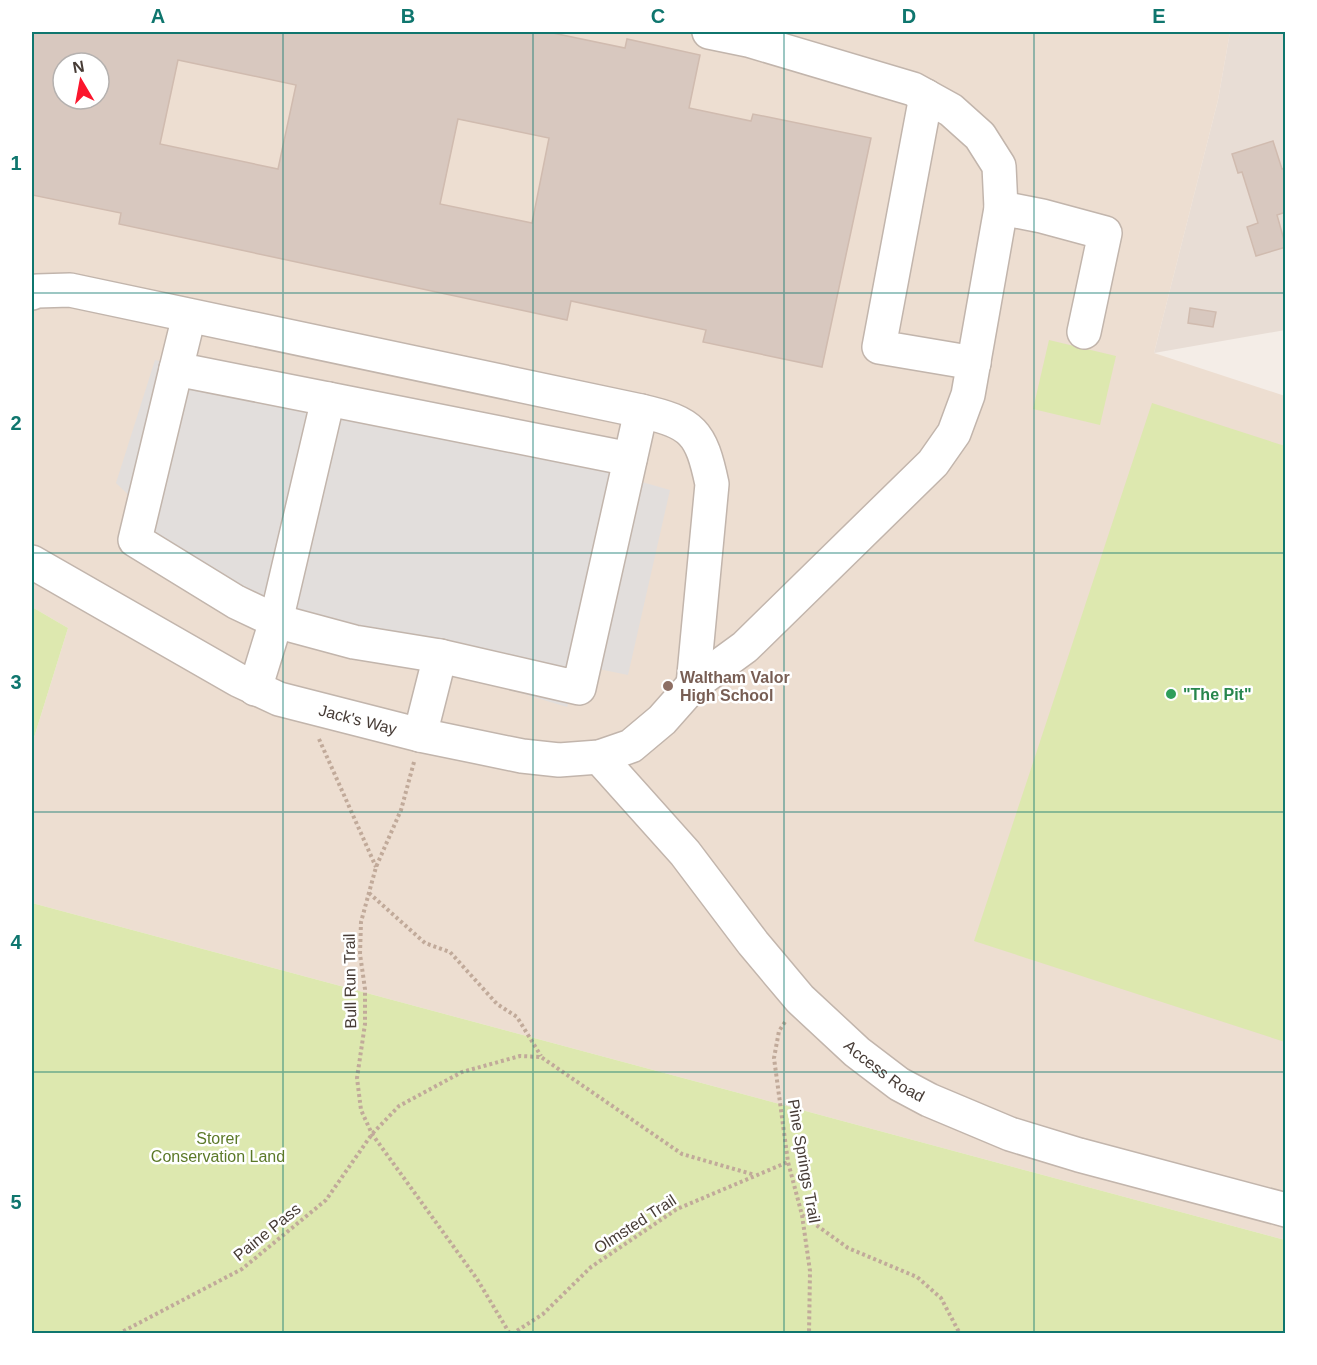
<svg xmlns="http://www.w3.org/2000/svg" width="1317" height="1365" font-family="Helvetica,sans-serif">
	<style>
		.residential { fill: #e8ddd5 }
		.education { fill: #edded1; fill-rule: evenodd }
		.green { fill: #dde8af }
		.parking { fill: #e2dedc }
		.building { fill: #d8c8bf; stroke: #d0bbaf; stroke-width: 1.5; fill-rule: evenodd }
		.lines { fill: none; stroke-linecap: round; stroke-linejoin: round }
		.minor-casing { stroke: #c2b5ac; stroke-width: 36 }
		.path { stroke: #c1aa9a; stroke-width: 4; stroke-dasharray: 3 3; stroke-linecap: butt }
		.minor { stroke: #fff; stroke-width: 33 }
		.grid { fill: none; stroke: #0f766e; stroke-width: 1.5; stroke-opacity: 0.55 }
		.education-dot { fill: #8d6e63; stroke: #fff; stroke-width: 2 }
		.leisure-dot { fill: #2e9e5b; stroke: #fff; stroke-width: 2 }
		.labels { text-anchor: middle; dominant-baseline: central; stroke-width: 5; stroke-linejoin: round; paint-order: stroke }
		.education-label { font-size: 16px; font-weight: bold; fill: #785e54; stroke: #fff; text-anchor: start }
		.leisure-label { font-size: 16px; font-weight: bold; fill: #27864d; stroke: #fff; text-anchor: start }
		.street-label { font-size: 16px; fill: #473c36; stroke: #fff }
		.park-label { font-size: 16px; fill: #5b7928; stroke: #fff }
		.neatline { fill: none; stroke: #0f766e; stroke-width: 2 }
		.grid-label { font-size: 20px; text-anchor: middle; font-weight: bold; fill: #0f766e }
	</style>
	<rect width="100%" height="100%" fill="#f4ede7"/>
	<path class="residential" d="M 1230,32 L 1285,32 L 1285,330 L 1154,353 L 1218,100 Z"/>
	<path class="education" d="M 32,32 L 1230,32 L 1218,100 L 1154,353 L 1285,396 L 1285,1240 L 32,903 L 32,744 L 68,628 L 32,607 ZM 63,63 L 99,63 L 99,99 L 63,99 Z"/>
	<path class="green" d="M 1049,340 L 1116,356 L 1100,425 L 1033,409 Z
		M 1152,403 L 1285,446 L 1285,1042 L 974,941 Z
		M 32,607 L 68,628 L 32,744 Z
		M 32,903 L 1285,1240 L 1285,1333 L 32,1333 Z"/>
	<path class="parking" d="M 155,360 L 636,455 L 635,480 L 670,490 L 628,675 L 584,666 L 567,707 L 261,615 L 143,561 L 140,506 L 116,483 Z"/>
	<path class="building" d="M 32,32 L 548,32 L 625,48 L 627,39 L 700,55 L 689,108 L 751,121 L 753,114 L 871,138 L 822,367 L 703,342 L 706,330 L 571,301 L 567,320 L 119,224 L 121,213 L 32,195 ZM 178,60 L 296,85 L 278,169 L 160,144 ZM 63,63 L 99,63 L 99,99 L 63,99 ZM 458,119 L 549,138 L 532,223 L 440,204 Z
		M 1273,141 L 1282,169 L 1286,168 L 1286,212 L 1277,215 L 1286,247 L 1256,256 L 1247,227 L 1258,223 L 1242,172 L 1238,173 L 1232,154 Z
		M 1190,308 L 1216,312 L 1213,327 L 1188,323 Z"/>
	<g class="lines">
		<g class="minor-casing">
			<g id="minor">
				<path d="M 926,96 L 879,347 L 974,363"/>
				<path d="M 1001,208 L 1042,216 L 1105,233 L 1084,332"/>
				<path d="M 32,293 L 37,291 L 70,290 L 641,411 C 693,423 701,432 712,484 L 693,685"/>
				<path d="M 189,316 L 176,369 L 328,399 L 276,621 L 255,689"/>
				<path d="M 176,369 L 135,540 L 236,602 L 276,621 L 354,642 L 440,656 L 579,688 L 641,411"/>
				<path d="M 328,399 L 630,459"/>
				<path id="s1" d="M 32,562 L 238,680 L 279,699 L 420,735 L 522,756 L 559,760 L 599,757 L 631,746 L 662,720 L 693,685 L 745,647 L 933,463 L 954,433 L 968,395 L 1001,208 L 999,166 L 980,136 L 951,110 L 913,89 L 748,40 L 709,32"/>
				<path d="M 420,735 L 440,656"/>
				<path id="s2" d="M 599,757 L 685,853 L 753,943 L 800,999 L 857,1052 L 899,1084 L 929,1100 L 1010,1134 L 1079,1155 L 1286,1210"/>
			</g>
		</g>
		<path class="path" d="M 319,739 L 376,867
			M 414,762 L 401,810 L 376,867 L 361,922 L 360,954 L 365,989 L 365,1024 L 357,1078 L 361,1110 L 372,1134 L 477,1279 L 510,1334
			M 369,893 L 425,943 L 450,952 L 497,1004 L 517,1017 L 541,1056
			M 785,1022 L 779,1031 L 774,1058 L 788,1162 L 802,1215 L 810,1271 L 809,1334
			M 802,1215 L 848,1248 L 917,1277 L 941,1298 L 960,1334
			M 118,1334 L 242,1269 L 326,1200 L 372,1134 L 399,1106 L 462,1072 L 520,1056 L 541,1057 L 682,1154 L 755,1175
			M 512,1334 L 543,1314 L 591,1267 L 677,1209 L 788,1162"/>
		<use href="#minor" class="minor"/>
	</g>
	<path class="grid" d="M 283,32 L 283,1334M 533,32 L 533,1334M 784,32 L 784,1334M 1034,32 L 1034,1334M 32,293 L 1286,293M 32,553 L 1286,553M 32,812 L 1286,812M 32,1072 L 1286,1072"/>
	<circle class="education-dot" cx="668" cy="686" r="6"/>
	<circle class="leisure-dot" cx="1171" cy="694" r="6"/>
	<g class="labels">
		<g class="education-label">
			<text x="680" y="677">Waltham Valor<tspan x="680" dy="18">High School</tspan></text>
		</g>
		<g class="leisure-label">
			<text x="1183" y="694">"The Pit"</text>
		</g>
		<g class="street-label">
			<text stroke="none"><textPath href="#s1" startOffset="364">Jack's Way</textPath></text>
			<text transform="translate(350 981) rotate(-91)">Bull Run Trail</text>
			<text stroke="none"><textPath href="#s2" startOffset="426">Access Road</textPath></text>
			<text transform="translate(804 1161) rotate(80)">Pine Springs Trail</text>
			<text transform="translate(635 1224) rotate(-33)">Olmsted Trail</text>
			<text transform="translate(267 1232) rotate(-39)">Paine Pass</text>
		</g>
		<g class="park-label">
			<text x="218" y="1138">Storer<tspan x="218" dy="18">Conservation Land</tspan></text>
		</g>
	</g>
	<rect width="1317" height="1365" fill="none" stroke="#ffffff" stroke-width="66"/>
	<g transform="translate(81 81) rotate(350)"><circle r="28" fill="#ffffff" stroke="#b5b1af" stroke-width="1.5"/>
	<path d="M0-4.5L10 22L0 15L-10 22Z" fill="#fb162d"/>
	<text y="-9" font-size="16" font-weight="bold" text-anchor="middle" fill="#473c36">N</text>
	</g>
	<rect x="33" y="33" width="1251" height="1299" class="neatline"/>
	<g class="grid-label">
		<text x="158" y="23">A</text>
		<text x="408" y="23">B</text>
		<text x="658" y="23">C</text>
		<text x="909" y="23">D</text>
		<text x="1159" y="23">E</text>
		<text x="16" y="170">1</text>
		<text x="16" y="430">2</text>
		<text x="16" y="689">3</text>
		<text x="16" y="949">4</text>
		<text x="16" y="1209">5</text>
	</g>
</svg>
